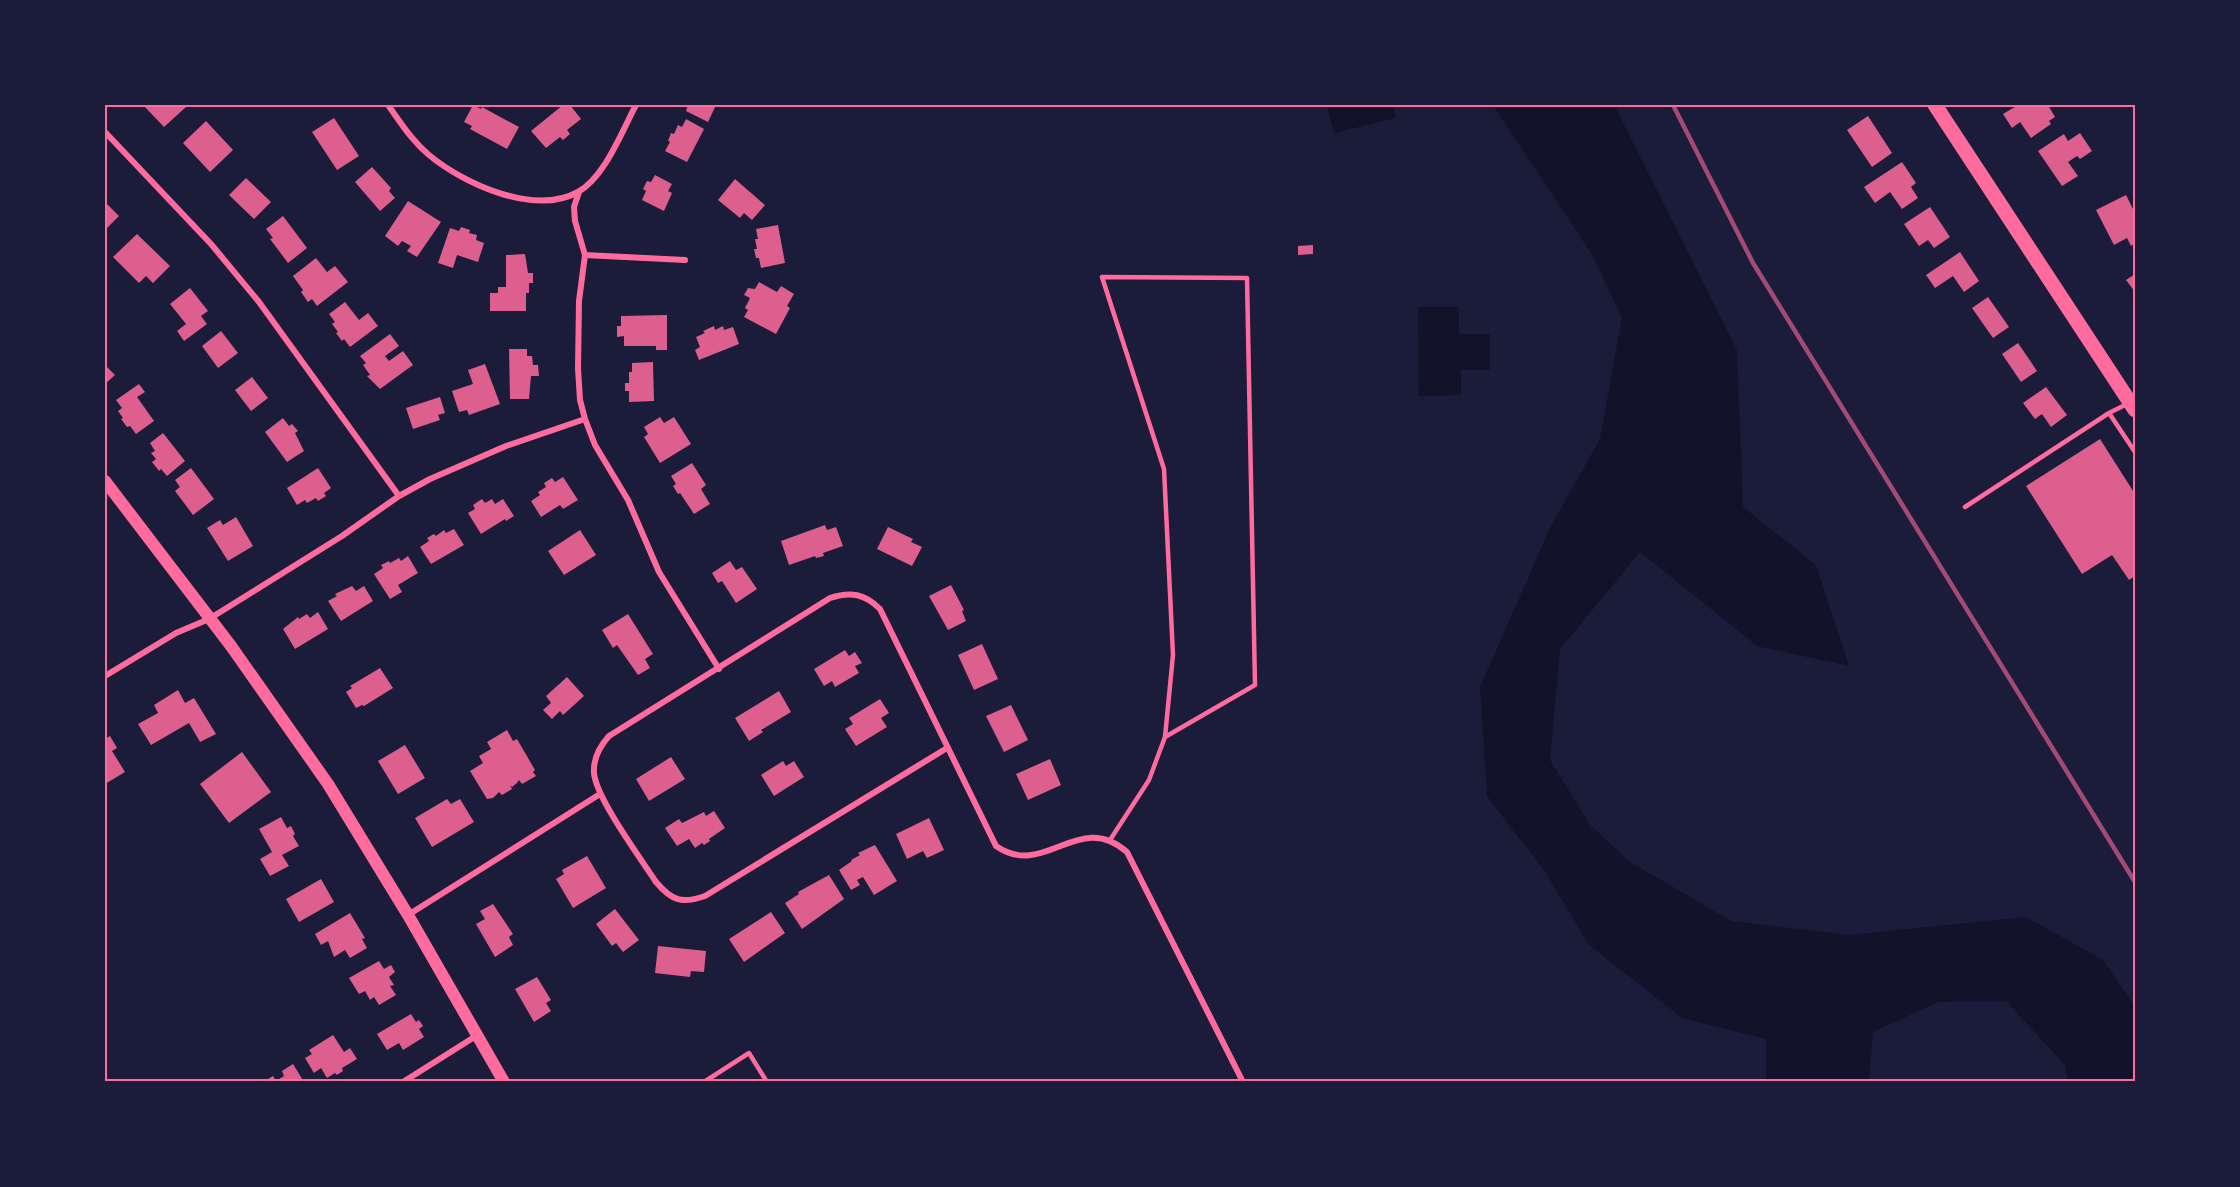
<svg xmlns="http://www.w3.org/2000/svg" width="2240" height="1187" font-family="'Exo 2',sans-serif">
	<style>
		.water { fill: #12122b }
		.building { fill: #dd5f8e }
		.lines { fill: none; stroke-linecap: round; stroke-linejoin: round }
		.service { stroke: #ff6b9d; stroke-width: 4.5 }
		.minor { stroke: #ff6b9d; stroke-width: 6 }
		.secondary { stroke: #ff6b9d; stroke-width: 12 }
		.primary { stroke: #ff6b9d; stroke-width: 15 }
		.rail { stroke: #a44b75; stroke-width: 4.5 }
		.neatline { fill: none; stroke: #ff6b9d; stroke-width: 2 }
	</style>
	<rect width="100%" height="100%" fill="#1b1b3a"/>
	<path class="water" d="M 1327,105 L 1393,105 L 1396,118 L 1334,133 Z
		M 1493,105 L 1614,105 L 1737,350 L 1743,507 L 1816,565 L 1849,666 L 1757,646 L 1640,552 L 1560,649 L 1550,760 L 1590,825 L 1630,862 L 1731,921 L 1849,935 L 2026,917 L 2103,960 L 2135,1007 L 2135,1082 L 2068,1082 L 2065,1065 L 2006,1001 L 1938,1002 L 1873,1032 L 1869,1082 L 1766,1082 L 1766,1039 L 1682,1018 L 1589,945 L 1546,873 L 1487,796 L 1480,687 L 1551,526 L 1600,439 L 1622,317 L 1591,253 Z
		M 1418,307 L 1459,307 L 1459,334 L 1490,334 L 1490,370 L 1461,370 L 1461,395 L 1419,396 Z"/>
	<path class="building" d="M 143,105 L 185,105 L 186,107 L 164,127 Z
		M 473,105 L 481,109 L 482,107 L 519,127 L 507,149 L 470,129 L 472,126 L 464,122 Z
		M 563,105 L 570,105 L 581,119 L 567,130 L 570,134 L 563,140 L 560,137 L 546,148 L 531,131 Z
		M 688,105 L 716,105 L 708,122 L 686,111 Z
		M 2018,105 L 2048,105 L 2055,117 L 2049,121 L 2051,124 L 2031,138 L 2020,122 L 2012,128 L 2003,114 Z
		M 1868,116 L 1892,153 L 1872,167 L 1847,130 Z
		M 334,118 L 359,156 L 337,170 L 312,132 Z
		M 686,119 L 704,129 L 687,162 L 665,151 L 670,142 L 668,141 L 671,133 L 674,134 L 678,125 L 682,127 Z
		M 206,121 L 233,150 L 210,172 L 183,143 Z
		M 2080,133 L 2092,151 L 2080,159 L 2077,156 L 2068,162 L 2078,176 L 2062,186 L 2038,151 L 2064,134 L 2068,141 Z
		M 1902,162 L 1916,183 L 1911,187 L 1918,198 L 1902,209 L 1890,192 L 1875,203 L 1864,187 Z
		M 372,167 L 391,188 L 389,191 L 395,198 L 380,211 L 355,182 Z
		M 655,175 L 672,184 L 668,191 L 672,193 L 664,211 L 642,200 L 646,191 L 643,189 L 647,181 L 651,182 Z
		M 246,178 L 271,202 L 254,219 L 229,195 Z
		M 735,179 L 765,205 L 752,220 L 744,213 L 740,218 L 718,200 Z
		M 2126,195 L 2135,213 L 2135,243 L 2131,246 L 2127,238 L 2114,245 L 2096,210 Z
		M 408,201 L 441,222 L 417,257 L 407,251 L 411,246 L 402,241 L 398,246 L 385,236 Z
		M 105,202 L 119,216 L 105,230 Z
		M 1930,207 L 1950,237 L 1934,248 L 1928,240 L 1919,246 L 1904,224 Z
		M 283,216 L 307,248 L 288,263 L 270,239 L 273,238 L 266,229 Z
		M 778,225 L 785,263 L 761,268 L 759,258 L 756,258 L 754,249 L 757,249 L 755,239 L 758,239 L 756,229 Z
		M 461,227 L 470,230 L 469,233 L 477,235 L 476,240 L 484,243 L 478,262 L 457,255 L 453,268 L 438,263 L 450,228 L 459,231 Z
		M 137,234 L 170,266 L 153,283 L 146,276 L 139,283 L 113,257 Z
		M 1313,245 L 1313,254 L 1298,255 L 1298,246 Z
		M 1960,252 L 1979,281 L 1964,292 L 1953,276 L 1935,288 L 1926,275 Z
		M 525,254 L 528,273 L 533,273 L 533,283 L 529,283 L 529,293 L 526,293 L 526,311 L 490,311 L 490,293 L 498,293 L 498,287 L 506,287 L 506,255 Z
		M 316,258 L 327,272 L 335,266 L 348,282 L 317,306 L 312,299 L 308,302 L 301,292 L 303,290 L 293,276 Z
		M 2135,274 L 2135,292 L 2126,280 Z
		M 759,282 L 777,292 L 781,286 L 794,294 L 787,306 L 790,308 L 776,334 L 744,317 L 748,310 L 745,308 L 750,298 L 744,295 L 748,288 L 755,289 Z
		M 190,288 L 208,311 L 201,316 L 207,324 L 184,341 L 177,331 L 186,324 L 170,304 Z
		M 1988,297 L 2009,327 L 1993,338 L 1972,308 Z
		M 345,302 L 359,320 L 368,313 L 378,326 L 350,347 L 344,339 L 342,341 L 336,333 L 338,332 L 332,324 L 335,322 L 329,314 Z
		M 667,315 L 667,350 L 656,350 L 656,346 L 624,346 L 624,336 L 617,337 L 617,326 L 621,326 L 621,316 Z
		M 714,326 L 715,330 L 723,326 L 724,330 L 733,327 L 739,344 L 699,360 L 695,350 L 700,347 L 696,337 L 705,333 L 703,331 Z
		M 221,331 L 238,353 L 218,368 L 202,346 Z
		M 390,334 L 399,346 L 385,356 L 389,361 L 403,351 L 413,365 L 380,389 L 367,376 L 370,375 L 363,365 L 366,363 L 360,356 Z
		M 2018,343 L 2037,371 L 2021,382 L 2002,354 Z
		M 509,349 L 527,349 L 527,356 L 532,356 L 533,365 L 538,365 L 539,376 L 531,376 L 529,399 L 510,399 Z
		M 653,362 L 654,401 L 629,402 L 629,391 L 625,391 L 625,383 L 629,383 L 629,372 L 632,372 L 632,363 Z
		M 485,364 L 500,404 L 469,415 L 467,410 L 459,412 L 452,391 L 473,384 L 468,370 Z
		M 105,365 L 115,375 L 105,384 Z
		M 252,377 L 268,398 L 251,411 L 235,390 Z
		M 139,384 L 145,392 L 137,397 L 154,421 L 136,434 L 130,426 L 127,427 L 121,419 L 123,418 L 118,411 L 122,408 L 116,400 Z
		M 2046,387 L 2067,415 L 2051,427 L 2042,414 L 2035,419 L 2023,403 Z
		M 440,397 L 445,413 L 438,415 L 440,420 L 413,429 L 406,408 Z
		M 660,417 L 664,423 L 674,417 L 691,444 L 660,463 L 644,437 L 648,434 L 644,427 Z
		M 283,418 L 289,426 L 292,424 L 298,431 L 295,433 L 304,451 L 287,462 L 265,432 Z
		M 163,433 L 185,461 L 167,476 L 161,469 L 159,471 L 152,462 L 156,459 L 151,453 L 155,451 L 150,443 Z
		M 2100,439 L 2135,494 L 2135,576 L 2129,580 L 2112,555 L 2082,574 L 2026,486 Z
		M 692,463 L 706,485 L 701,489 L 710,504 L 694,514 L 680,493 L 678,494 L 673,486 L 676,484 L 671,476 Z
		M 191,468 L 214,499 L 193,515 L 175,491 L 180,487 L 175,480 Z
		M 318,468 L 331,488 L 324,493 L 326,496 L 318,501 L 316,498 L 307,503 L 305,500 L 297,505 L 287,488 Z
		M 563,477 L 578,500 L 563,509 L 560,505 L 541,517 L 531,501 L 540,495 L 538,492 L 546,487 L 544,483 L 552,478 L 555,482 Z
		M 482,499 L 485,503 L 492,499 L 495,504 L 503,499 L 514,516 L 506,521 L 505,519 L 481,534 L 468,513 L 475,509 L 473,505 Z
		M 236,517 L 253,546 L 228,561 L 207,528 L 220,520 L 223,525 Z
		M 825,525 L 827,530 L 836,527 L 843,546 L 823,553 L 824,556 L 816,558 L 815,556 L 789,565 L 781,541 Z
		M 888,527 L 913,539 L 911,542 L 922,547 L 912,566 L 877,549 Z
		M 454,529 L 464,545 L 431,564 L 420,547 L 429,541 L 427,538 L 434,534 L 436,536 L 444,530 L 446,533 Z
		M 580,530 L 596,555 L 564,575 L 548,551 Z
		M 408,556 L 418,573 L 398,585 L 402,592 L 390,599 L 374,574 L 383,568 L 381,565 L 389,561 L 390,563 L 399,558 L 401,561 Z
		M 730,561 L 736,570 L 742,567 L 757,589 L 736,603 L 722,581 L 718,583 L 712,573 Z
		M 951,585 L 964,610 L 962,611 L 966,621 L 948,630 L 929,596 Z
		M 352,586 L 356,591 L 364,586 L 373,601 L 341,621 L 328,601 L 337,596 L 335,594 Z
		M 318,612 L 328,629 L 295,649 L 283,629 L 298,617 L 299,619 L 307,614 L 310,618 Z
		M 628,614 L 653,654 L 645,659 L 650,668 L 638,675 L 617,645 L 613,648 L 602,630 Z
		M 982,644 L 998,679 L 974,690 L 958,655 Z
		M 845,650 L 849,656 L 855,652 L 862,663 L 855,666 L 859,673 L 835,687 L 832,681 L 824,686 L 814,669 Z
		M 380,668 L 393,688 L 364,706 L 362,705 L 356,708 L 346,692 L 352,688 L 350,686 Z
		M 567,677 L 584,696 L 563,715 L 560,711 L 552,719 L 543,710 L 551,703 L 546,696 Z
		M 178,690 L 185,703 L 194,698 L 216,734 L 200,742 L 189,723 L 151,745 L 138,724 L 158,713 L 154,705 Z
		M 779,691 L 791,712 L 761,730 L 763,732 L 749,741 L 735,718 Z
		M 880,699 L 889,713 L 881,718 L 887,727 L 856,746 L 845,729 L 853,724 L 849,718 Z
		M 1011,705 L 1028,740 L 1004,752 L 986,716 Z
		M 507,730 L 513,741 L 517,739 L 535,770 L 533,772 L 536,776 L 522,784 L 519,780 L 517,783 L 512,787 L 510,785 L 512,789 L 502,795 L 499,792 L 493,798 L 487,799 L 470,771 L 483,763 L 479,756 L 491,749 L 487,742 Z
		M 110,736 L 117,748 L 112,751 L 125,772 L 105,784 L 105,739 Z
		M 405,745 L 425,778 L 398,794 L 378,761 Z
		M 242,752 L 271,792 L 229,823 L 200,784 Z
		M 671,757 L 685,779 L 649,801 L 636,779 Z
		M 1050,759 L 1061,785 L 1028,800 L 1016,774 Z
		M 783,761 L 786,766 L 794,761 L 804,777 L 774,796 L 761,775 Z
		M 447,799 L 451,804 L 460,799 L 474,822 L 432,847 L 415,818 Z
		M 714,811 L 725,828 L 709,839 L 710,841 L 704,845 L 702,843 L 695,848 L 689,839 L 677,846 L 665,828 L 679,819 L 682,823 L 704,812 L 706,816 Z
		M 281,817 L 287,828 L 291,826 L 295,834 L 293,836 L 299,846 L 282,855 L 289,866 L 270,876 L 260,859 L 272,852 L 259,829 Z
		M 929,818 L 944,850 L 927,858 L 923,851 L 907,859 L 896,834 Z
		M 875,845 L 897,881 L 874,895 L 863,877 L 857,880 L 860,885 L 851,890 L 839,870 L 852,861 L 851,860 L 860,855 L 858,853 Z
		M 587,856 L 606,888 L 573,908 L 556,879 L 564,874 L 562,870 Z
		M 829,875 L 844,899 L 802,929 L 785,903 L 799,894 L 798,892 Z
		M 321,879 L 334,902 L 299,922 L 286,899 Z
		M 493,904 L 513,934 L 509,937 L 513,945 L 495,957 L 476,924 L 485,919 L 480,911 Z
		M 615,909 L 639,940 L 623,952 L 616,943 L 612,946 L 596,924 Z
		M 771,912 L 785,933 L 744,962 L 729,939 Z
		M 350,913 L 365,938 L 362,939 L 367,948 L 350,958 L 345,950 L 334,957 L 328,941 L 321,945 L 315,934 Z
		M 658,946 L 706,951 L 704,972 L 691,971 L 690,977 L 655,973 Z
		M 379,961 L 384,969 L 391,965 L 395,972 L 389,977 L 394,985 L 390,986 L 396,995 L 379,1005 L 374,997 L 370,1000 L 365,991 L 359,994 L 349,978 Z
		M 537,977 L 551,1000 L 546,1003 L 551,1011 L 534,1022 L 515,989 Z
		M 411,1014 L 416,1022 L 419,1020 L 423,1026 L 419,1029 L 424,1037 L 403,1050 L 399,1043 L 387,1050 L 377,1034 Z
		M 333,1035 L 344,1052 L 350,1048 L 357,1059 L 342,1068 L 343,1071 L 337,1075 L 335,1073 L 327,1078 L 321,1068 L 314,1073 L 305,1058 L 312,1054 L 309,1050 Z
		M 293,1064 L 304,1082 L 263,1082 L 273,1076 L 276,1081 L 284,1076 L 282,1071 Z"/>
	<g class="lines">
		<path class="service" d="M 2109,413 L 2135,452
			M 1965,507 L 2109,413 L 2127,404
			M 1110,840 L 1149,780 L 1165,737 L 1173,655 L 1164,469 L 1102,277 L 1247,278 L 1255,685 L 1165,737
			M 704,1082 L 749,1053 L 767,1082"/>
		<path class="minor" d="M 388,105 C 401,123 412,141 429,155 C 464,184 534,216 578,192 C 605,177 622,131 636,105
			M 105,132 L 211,244 L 259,302 L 399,496
			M 579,192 L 574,207 L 575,221 L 585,255 L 579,301 L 578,368 L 580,400 L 585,419 L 595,445 L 628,500 L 659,572 L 719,669
			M 585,255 L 685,260
			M 105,676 L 176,633 L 209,619 L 342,536 L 399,496 L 430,479 L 506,446 L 585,419
			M 947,748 L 705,896 C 682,904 672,901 656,882 C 641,859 596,798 594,773 C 593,758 600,746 609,736 L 830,598 C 851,591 865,594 880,609 L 996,846 C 1045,880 1078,809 1127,852 L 1243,1082
			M 408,915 L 600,794
			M 403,1082 L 476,1036"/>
		<path class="secondary" d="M 105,481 L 231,646 L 328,784 L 408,915 L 504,1082"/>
		<path class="primary" d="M 1935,105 L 2135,410"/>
		<path class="rail" d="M 1673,105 L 1753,263 L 2135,882"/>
	</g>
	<rect width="2240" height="1187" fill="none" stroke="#1b1b3a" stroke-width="213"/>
	<rect x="106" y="106" width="2028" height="974" class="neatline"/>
</svg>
